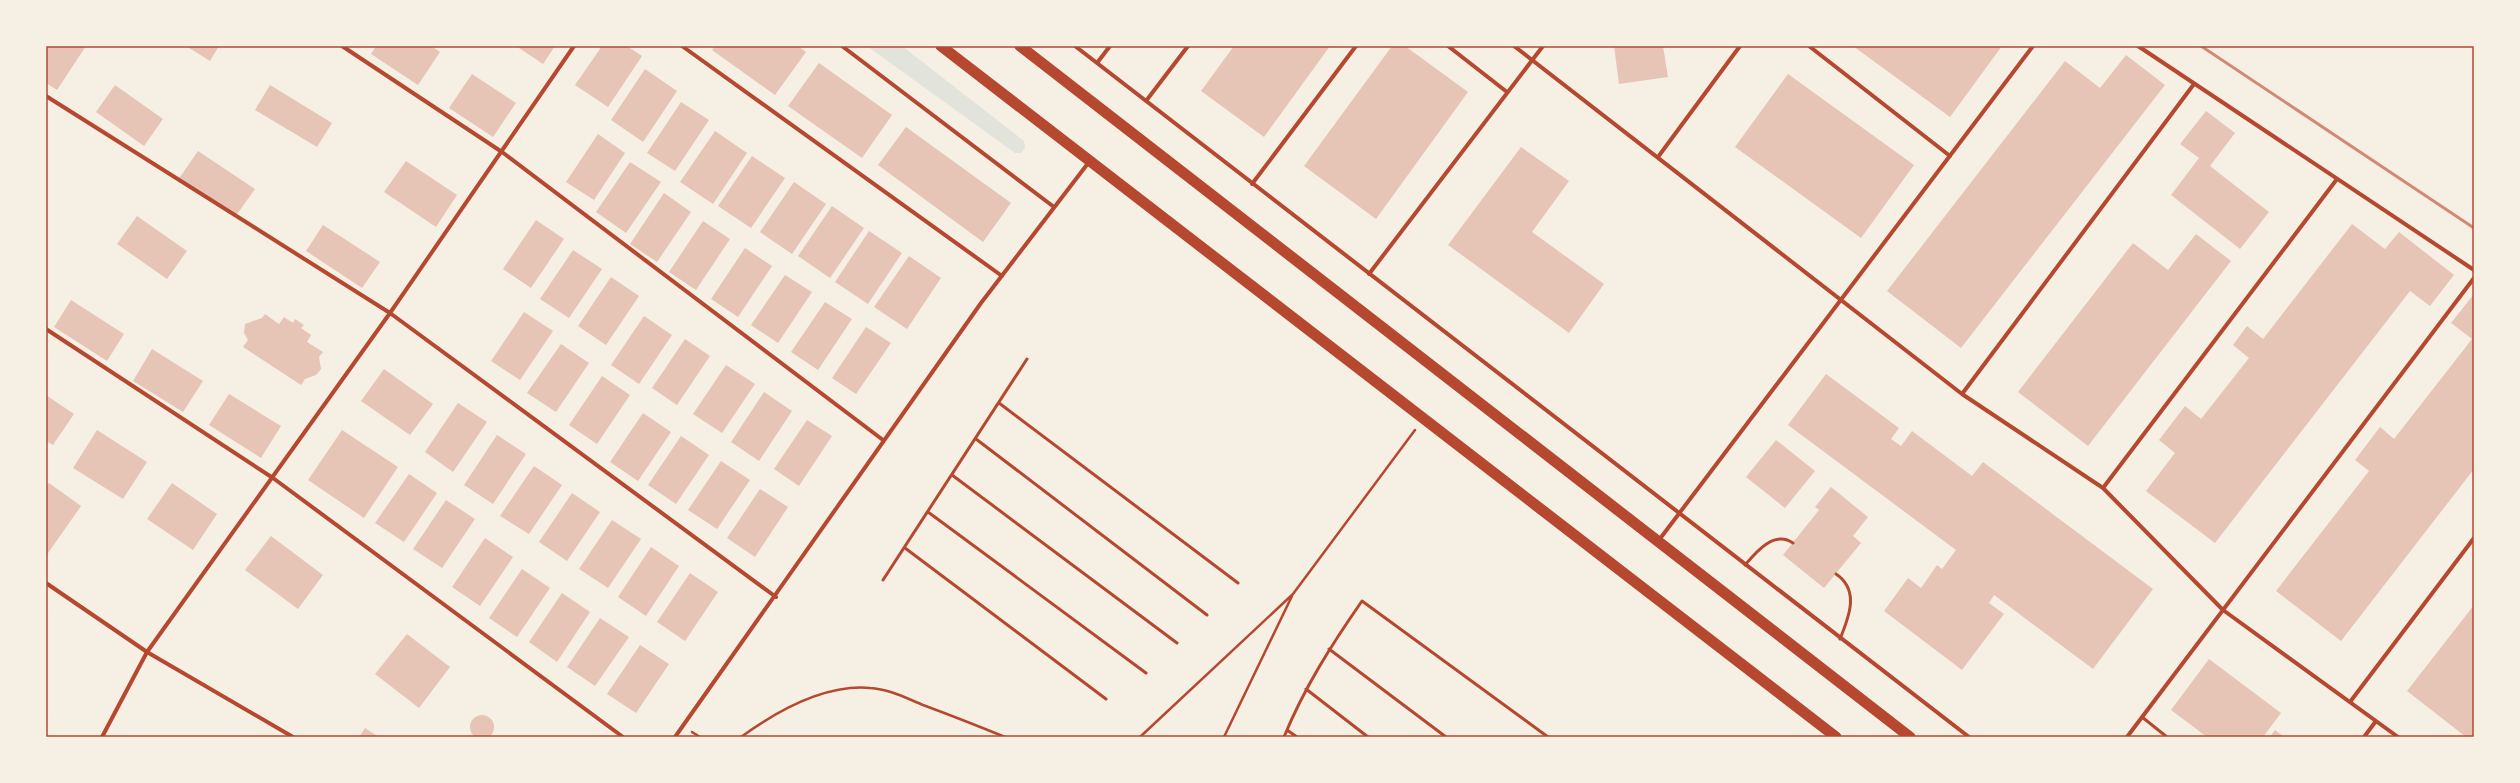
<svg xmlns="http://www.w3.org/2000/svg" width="2520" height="783" font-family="Lato,sans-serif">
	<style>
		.green { fill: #e2e4dc }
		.building { fill: #e6c5b7 }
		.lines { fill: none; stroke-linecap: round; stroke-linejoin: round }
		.path { stroke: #b5482f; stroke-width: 2.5 }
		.service { stroke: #b5482f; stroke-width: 3 }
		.minor { stroke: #b5482f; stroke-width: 4 }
		.trunk { stroke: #b5482f; stroke-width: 11 }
		.rail { stroke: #cf8b77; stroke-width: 3 }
		.neatline { fill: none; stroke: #b5482f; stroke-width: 1.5 }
	</style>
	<rect width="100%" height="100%" fill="#f6efe4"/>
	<path class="green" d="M 867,46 L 902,46 L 1024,141 L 1025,148 L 1021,153 L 1015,153 Z"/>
	<path class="building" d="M 46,46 L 86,46 L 57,90 L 46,83 Z
		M 186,46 L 219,46 L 210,61 Z
		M 376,46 L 431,46 L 440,52 L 418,85 L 371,54 Z
		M 516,46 L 555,46 L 543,64 Z
		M 602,46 L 627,46 L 642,56 L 608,107 L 575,85 Z
		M 715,46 L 798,46 L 806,52 L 775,95 L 712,50 Z
		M 1234,46 L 1330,46 L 1264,137 L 1201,91 Z
		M 1392,46 L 1405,46 L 1468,92 L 1376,219 L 1304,166 Z
		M 1614,46 L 1663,46 L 1668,77 L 1619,84 Z
		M 1853,46 L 2002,46 L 1950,117 Z
		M 2126,55 L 2165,85 L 1961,348 L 1887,291 L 2065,61 L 2100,88 Z
		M 819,63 L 892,115 L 862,158 L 788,106 Z
		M 645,69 L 677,91 L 643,142 L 611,120 Z
		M 472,74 L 516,103 L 493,137 L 449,108 Z
		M 1788,74 L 1914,165 L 1861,238 L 1735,147 Z
		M 115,85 L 163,119 L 144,146 L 96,112 Z
		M 270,85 L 332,123 L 317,147 L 255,110 Z
		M 681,102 L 709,120 L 675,171 L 647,153 Z
		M 2206,111 L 2235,133 L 2210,166 L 2269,212 L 2240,249 L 2171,195 L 2199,158 L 2180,144 Z
		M 906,127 L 1011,203 L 983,242 L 878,165 Z
		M 715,131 L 747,153 L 713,204 L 680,182 Z
		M 598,134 L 625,153 L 594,200 L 566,182 Z
		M 1521,147 L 1569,181 L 1532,232 L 1604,284 L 1569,333 L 1448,245 Z
		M 198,151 L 255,189 L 235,217 L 178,180 Z
		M 752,156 L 785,178 L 751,228 L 718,206 Z
		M 406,161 L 457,195 L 436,227 L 384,192 Z
		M 630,162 L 661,182 L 626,233 L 596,212 Z
		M 794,182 L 826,204 L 792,254 L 760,232 Z
		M 664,193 L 691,212 L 657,262 L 630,244 Z
		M 832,206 L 864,228 L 830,278 L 798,256 Z
		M 137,216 L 187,251 L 167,279 L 117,244 Z
		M 536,220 L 564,239 L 531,288 L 503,269 Z
		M 703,221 L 730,239 L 696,290 L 669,272 Z
		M 2352,224 L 2385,249 L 2399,232 L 2454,275 L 2430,306 L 2410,291 L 2215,543 L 2146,491 L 2175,453 L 2159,440 L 2185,406 L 2201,419 L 2249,358 L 2233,345 L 2247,326 L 2263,339 Z
		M 323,225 L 380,262 L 362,288 L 306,251 Z
		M 869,231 L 902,253 L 868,304 L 835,282 Z
		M 2196,234 L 2231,261 L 2088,446 L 2018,392 L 2133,243 L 2168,270 Z
		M 745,248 L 772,266 L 738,317 L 711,299 Z
		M 573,250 L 602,269 L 569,318 L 540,299 Z
		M 909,256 L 941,278 L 907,329 L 874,307 Z
		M 785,275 L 812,292 L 778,343 L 751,325 Z
		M 611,277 L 639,296 L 606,345 L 578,326 Z
		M 2474,294 L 2474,469 L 2341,641 L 2276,591 L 2369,471 L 2355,460 L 2380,427 L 2394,439 L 2472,339 L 2451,323 Z
		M 71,300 L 124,334 L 107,361 L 54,327 Z
		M 825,302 L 852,319 L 818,370 L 791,352 Z
		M 524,312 L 553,331 L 520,380 L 491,361 Z
		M 265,314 L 279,324 L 284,317 L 293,323 L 295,319 L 304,325 L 301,328 L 311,335 L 307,342 L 323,352 L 319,357 L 321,369 L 316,375 L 305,379 L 301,385 L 243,347 L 248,340 L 244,333 L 245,324 L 262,318 Z
		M 644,316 L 672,335 L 639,384 L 611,365 Z
		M 866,327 L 891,343 L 856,394 L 832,378 Z
		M 685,339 L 710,356 L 677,405 L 652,388 Z
		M 561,344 L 589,363 L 556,412 L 527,393 Z
		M 152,349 L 203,381 L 183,412 L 133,381 Z
		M 726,365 L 755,384 L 722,433 L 693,414 Z
		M 384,369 L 433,404 L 410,435 L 361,401 Z
		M 1826,374 L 1899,428 L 1891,439 L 1901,446 L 1912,431 L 1972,476 L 1983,462 L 2153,589 L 2093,669 L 1994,595 L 1989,603 L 2004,614 L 1962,670 L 1884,611 L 1908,578 L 1921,588 L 1937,565 L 1942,569 L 1956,550 L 1788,425 Z
		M 602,376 L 630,395 L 597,444 L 569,425 Z
		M 764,392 L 792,411 L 759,461 L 731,442 Z
		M 229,394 L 281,426 L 261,458 L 209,425 Z
		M 46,395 L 74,414 L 53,445 L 46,441 Z
		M 458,403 L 487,422 L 453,472 L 425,452 Z
		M 643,413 L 671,432 L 638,481 L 610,462 Z
		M 807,420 L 832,436 L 799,486 L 774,469 Z
		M 97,430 L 147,462 L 123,499 L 73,468 Z
		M 342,430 L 398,467 L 364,518 L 308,480 Z
		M 497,435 L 526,454 L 493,504 L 464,485 Z
		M 681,436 L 709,455 L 676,504 L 648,485 Z
		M 1776,440 L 1815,471 L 1785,508 L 1746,477 Z
		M 721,461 L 750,480 L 717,529 L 688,510 Z
		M 534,466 L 562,485 L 529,534 L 500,516 Z
		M 409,474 L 437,493 L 404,542 L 375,523 Z
		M 49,483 L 81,506 L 46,556 L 46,487 Z
		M 172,483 L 217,514 L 193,550 L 147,519 Z
		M 1831,487 L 1868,517 L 1853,536 L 1861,543 L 1824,588 L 1783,555 L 1819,510 L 1815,507 Z
		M 760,489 L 788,507 L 755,557 L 727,538 Z
		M 572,493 L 600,512 L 567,561 L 539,542 Z
		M 446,500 L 475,519 L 442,568 L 413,549 Z
		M 612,520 L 641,539 L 608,588 L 579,569 Z
		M 271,536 L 323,575 L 298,609 L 245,570 Z
		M 485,538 L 513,557 L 480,606 L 452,587 Z
		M 651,547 L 679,566 L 646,616 L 618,597 Z
		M 522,569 L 550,588 L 517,637 L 489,618 Z
		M 690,573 L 718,592 L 685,641 L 657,622 Z
		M 562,593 L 590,612 L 557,662 L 529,642 Z
		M 2474,605 L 2474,737 L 2466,737 L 2407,691 Z
		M 600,618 L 629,637 L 595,686 L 567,667 Z
		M 407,634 L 450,667 L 419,708 L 375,674 Z
		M 640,645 L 669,664 L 636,713 L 607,694 Z
		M 2209,659 L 2281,713 L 2263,737 L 2207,737 L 2171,710 Z
		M470 727a12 12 0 1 1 24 0a12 12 0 1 1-24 0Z
		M 365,728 L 379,737 L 359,737 Z
		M 2275,730 L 2284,737 L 2270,737 Z"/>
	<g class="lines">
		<path class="path" d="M 692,732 L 700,737
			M 741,737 C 777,711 824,684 870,688 C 889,689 906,698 923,705 C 950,715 978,726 1005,737
			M 1140,737 L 1293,594 L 1415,430
			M 1224,737 L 1292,596"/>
		<path class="service" d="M 999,403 L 1238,583
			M 976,439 L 1207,615
			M 952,475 L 1177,643
			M 928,512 L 1146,673
			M 905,548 L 1106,699
			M 1745,565 C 1756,552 1774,530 1793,543
			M 1836,574 C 1860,590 1849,617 1840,639
			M 883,580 L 1027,359
			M 1329,649 L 1446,737
			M 1306,689 L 1368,737
			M 2142,717 L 2167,737
			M 1287,730 L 1297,737
			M 1284,737 C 1304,688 1332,644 1362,601 L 1548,737"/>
		<path class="minor" d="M 342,46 L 502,152 L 883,440
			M 682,46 L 1002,276
			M 842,46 L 1054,207
			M 1075,46 L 1969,737
			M 1448,46 L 1507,92
			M 1514,46 L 1962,394 L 2103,488 L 2223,610 L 2398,737
			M 1809,46 L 1950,156
			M 2138,46 L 2474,270
			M 1097,63 L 1110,46
			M 46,96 L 390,313 L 776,597
			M 1146,101 L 1188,46
			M 1658,157 L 1740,46
			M 1252,184 L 1356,46
			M 1369,274 L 1543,46
			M 46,329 L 273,478 L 623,737
			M 1962,394 L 2194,84
			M 2103,488 L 2337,179
			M 1659,540 L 2033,46
			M 46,583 L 147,652 L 293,737
			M 2350,702 L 2474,538
			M 102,737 L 147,652 L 390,313 L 574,46
			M 675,737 L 981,303 L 1089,162
			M 2127,737 L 2474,278
			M 2364,737 L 2376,721"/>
		<path class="trunk" d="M 941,46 L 1836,737
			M 1020,46 L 1910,737"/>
		<path class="rail" d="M 2201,46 L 2474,228"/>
	</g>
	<rect width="2520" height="783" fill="none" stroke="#f6efe4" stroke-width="94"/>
	<rect x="47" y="47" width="2426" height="689" class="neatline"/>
</svg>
